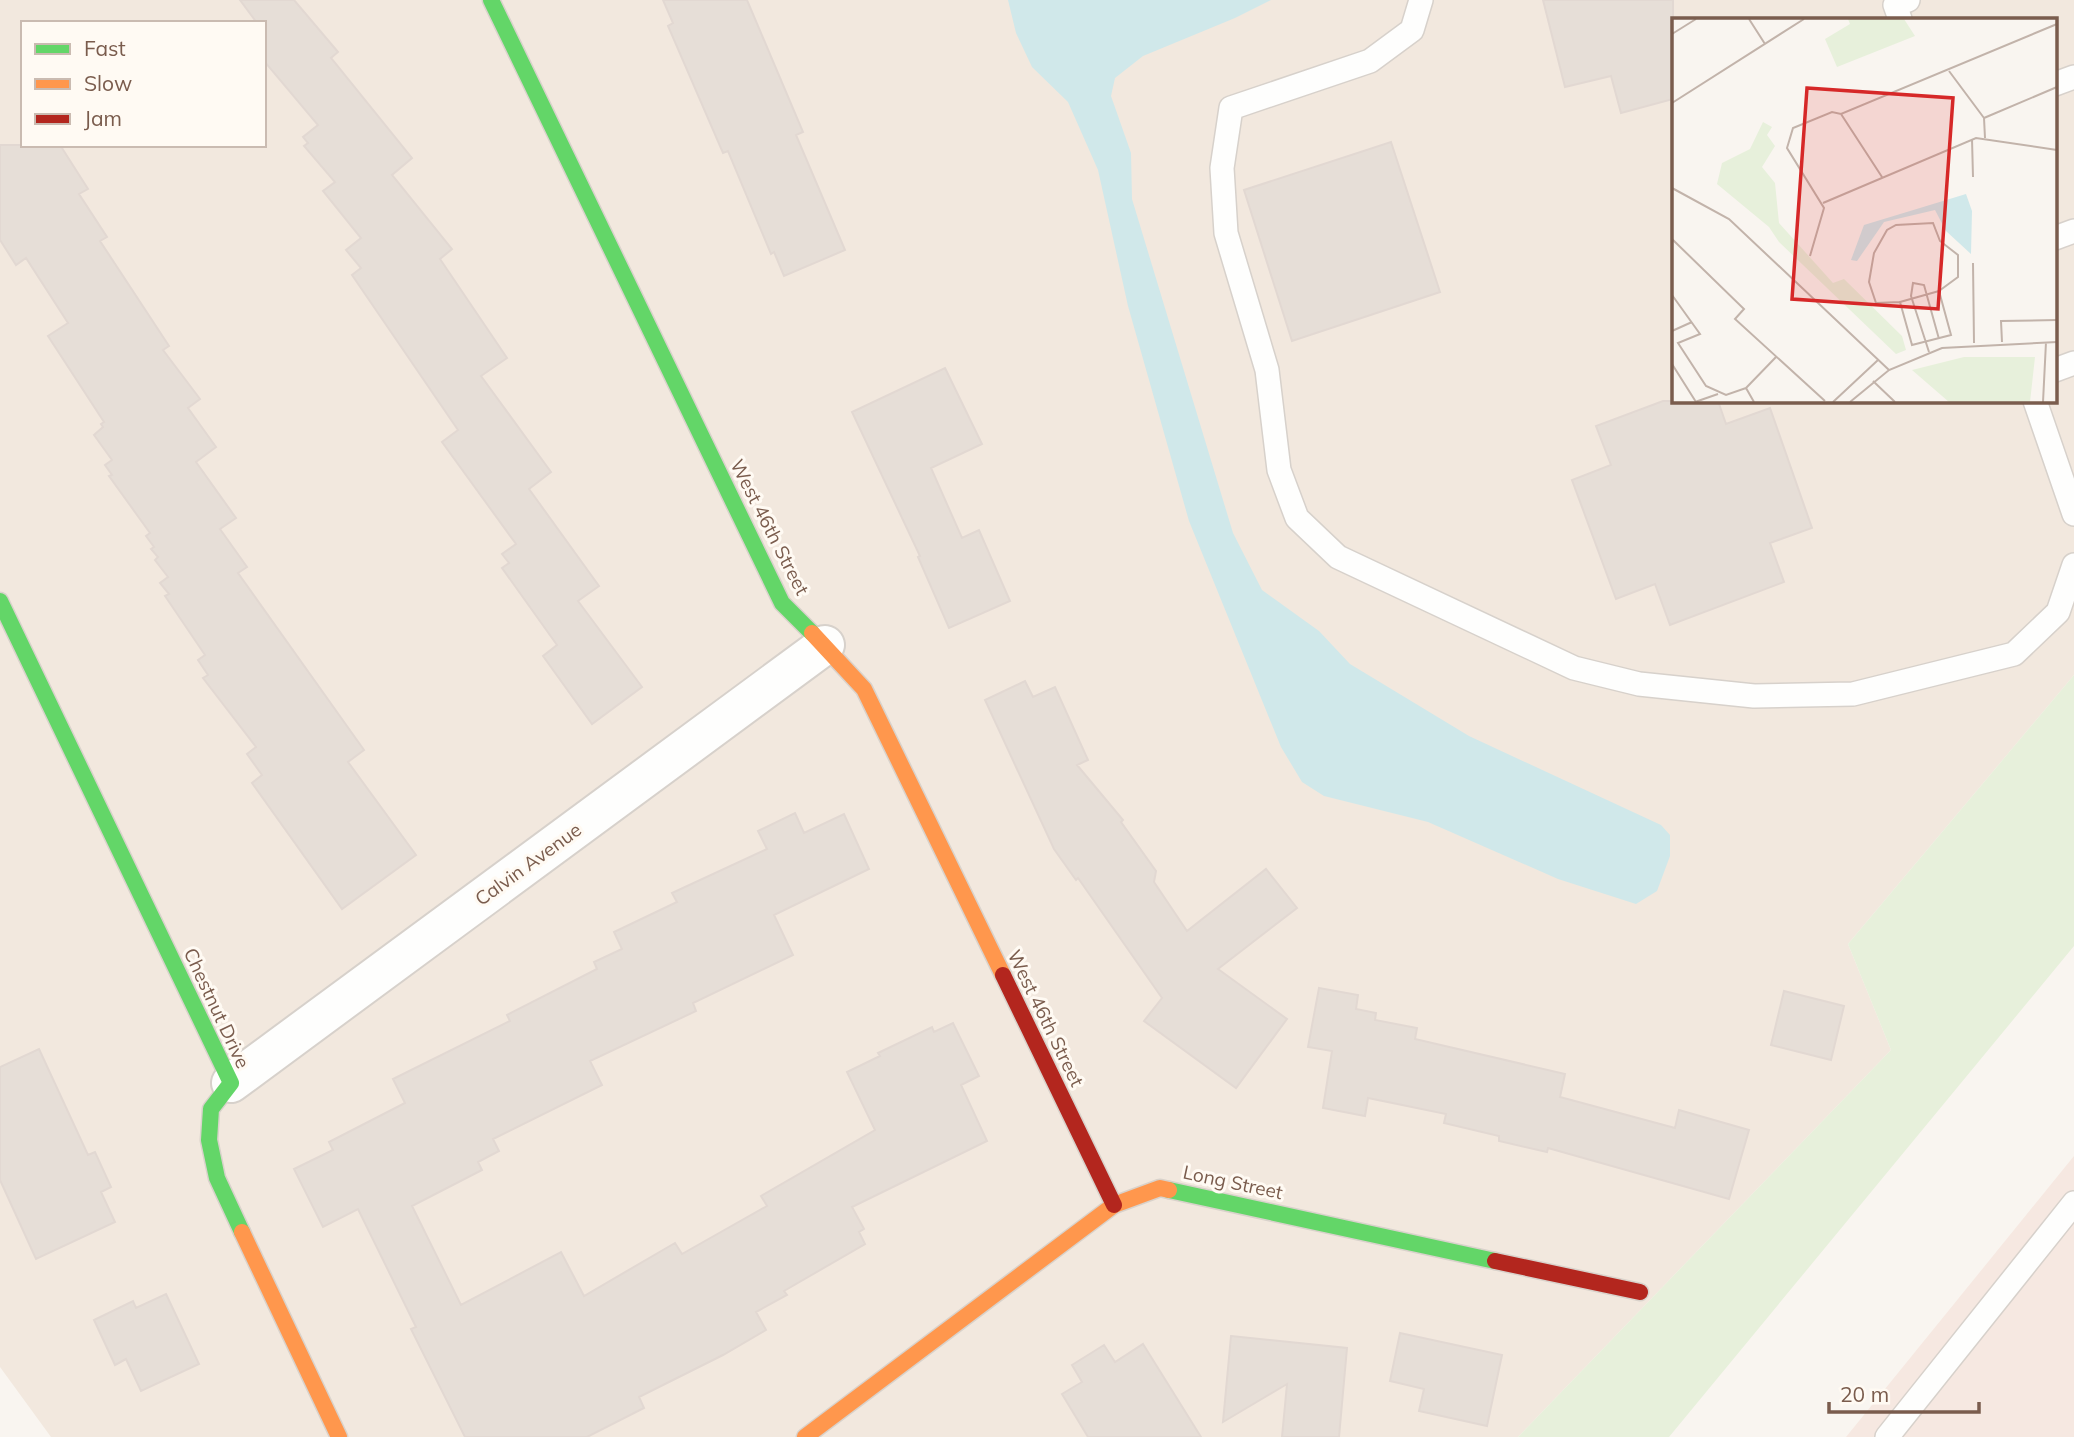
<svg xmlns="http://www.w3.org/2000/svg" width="2074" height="1437" font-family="Mulish,sans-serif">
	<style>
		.residential { fill: #f2e8de; fill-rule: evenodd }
		.commercial { fill: #f6e8e1 }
		.green { fill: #e7f0db }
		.water { fill: #d0e8ea }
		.building { fill: #e6ded7; stroke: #e2d8d2; stroke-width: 2 }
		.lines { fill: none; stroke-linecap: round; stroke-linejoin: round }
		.lane-casing { stroke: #d7d1cb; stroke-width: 26 }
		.street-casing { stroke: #d7d1cb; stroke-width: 42 }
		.fast-casing { stroke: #d9d2cb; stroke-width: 19 }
		.slow-casing { stroke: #d9d2cb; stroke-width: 19 }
		.jam-casing { stroke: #d9d2cb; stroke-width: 19 }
		.lane { stroke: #fefefd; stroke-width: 23 }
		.street { stroke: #fefefd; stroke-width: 38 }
		.fast { stroke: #63d668; stroke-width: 16 }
		.slow { stroke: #ff974d; stroke-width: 16 }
		.jam { stroke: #b3261e; stroke-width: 16 }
		.labels { text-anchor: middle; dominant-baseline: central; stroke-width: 6; stroke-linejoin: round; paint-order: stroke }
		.street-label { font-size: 19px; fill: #7a5c4d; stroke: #fffaf3 }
		.inset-road { fill: none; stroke: #c2b3aa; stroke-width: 2 }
		.view { fill: #d62828; fill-opacity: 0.15; stroke: #d62828; stroke-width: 3.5 }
		.inset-edge { fill: none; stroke: #7a5c4d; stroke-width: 3.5 }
	</style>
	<rect width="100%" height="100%" fill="#f9f5f0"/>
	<path class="residential" d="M 0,0 L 2074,0 L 2074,675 L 1848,944 L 1891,1050 L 1518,1437 L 51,1437 L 0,1367 ZM 1673,19 L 2055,19 L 2055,401 L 1673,401 ZM 23,23 L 264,23 L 264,145 L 23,145 Z"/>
	<path class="commercial" d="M 2074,1156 L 2074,1437 L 1846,1437 Z"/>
	<path class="green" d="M 2074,675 L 2074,946 L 1669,1437 L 1518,1437 L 1891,1050 L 1848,944 Z"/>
	<path class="water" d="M 1008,0 L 1271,0 L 1235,18 L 1143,56 L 1115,78 L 1111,96 L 1131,153 L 1132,199 L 1233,533 L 1262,590 L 1319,631 L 1350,664 L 1469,736 L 1661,825 L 1670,835 L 1670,856 L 1657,891 L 1636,904 L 1558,879 L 1428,822 L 1324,796 L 1302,782 L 1281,747 L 1189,521 L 1128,306 L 1098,170 L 1068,102 L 1032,67 L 1016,33 Z"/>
	<path class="building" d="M 240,0 L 294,0 L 338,52 L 331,58 L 412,158 L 392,175 L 452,249 L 440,259 L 507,358 L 481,376 L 551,472 L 529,489 L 599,586 L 578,601 L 642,687 L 592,724 L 543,656 L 557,645 L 502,568 L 509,563 L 502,554 L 516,544 L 442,442 L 458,430 L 352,275 L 361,268 L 346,250 L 361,238 L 323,191 L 335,182 L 304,146 L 308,143 L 303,137 L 318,125 L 264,61 L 264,23 L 257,23 Z
		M 663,0 L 747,0 L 803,132 L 796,135 L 845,250 L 784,276 L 774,252 L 771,254 L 728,151 L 723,153 L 668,26 L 673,23 Z
		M 1543,0 L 1673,0 L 1673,99 L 1621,113 L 1611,76 L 1565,87 Z
		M 1391,142 L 1440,292 L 1292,341 L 1244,190 Z
		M 0,145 L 60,145 L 88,189 L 79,194 L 107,237 L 100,241 L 169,346 L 163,350 L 200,399 L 188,408 L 216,447 L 196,462 L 236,518 L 220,529 L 247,567 L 238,573 L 364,750 L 348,762 L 416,855 L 342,909 L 252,783 L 262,775 L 247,754 L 256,747 L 203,678 L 208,675 L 198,660 L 205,655 L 165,596 L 169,594 L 160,583 L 168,577 L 155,560 L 158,557 L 151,549 L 154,547 L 146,536 L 150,533 L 109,476 L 112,475 L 105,465 L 112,460 L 94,435 L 103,427 L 101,424 L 104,422 L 48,336 L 68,323 L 26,258 L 16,265 L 0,240 Z
		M 945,368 L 982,444 L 931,468 L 962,538 L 979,530 L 1010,601 L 949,628 L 918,557 L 920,556 L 852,412 Z
		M 1663,401 L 1718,401 L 1726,424 L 1770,408 L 1812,528 L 1770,543 L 1784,582 L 1670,625 L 1655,584 L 1616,599 L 1572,480 L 1611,465 L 1596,426 Z
		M 1025,681 L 1033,697 L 1055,687 L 1088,760 L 1077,765 L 1123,820 L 1121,822 L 1156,871 L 1154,882 L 1187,931 L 1266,869 L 1297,908 L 1218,969 L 1287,1019 L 1236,1088 L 1144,1021 L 1162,998 L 1078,878 L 1076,880 L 1054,849 L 985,700 Z
		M 795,813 L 804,833 L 844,814 L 869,869 L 774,915 L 793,955 L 693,1003 L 696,1011 L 590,1061 L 602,1085 L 493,1139 L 499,1151 L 478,1162 L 482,1170 L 412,1206 L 461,1305 L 561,1252 L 584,1296 L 675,1243 L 682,1254 L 767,1206 L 761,1196 L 875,1130 L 847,1072 L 880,1056 L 878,1053 L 932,1027 L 934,1032 L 953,1023 L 979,1076 L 961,1085 L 987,1141 L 852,1207 L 864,1229 L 859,1232 L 865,1244 L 784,1291 L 787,1295 L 756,1312 L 766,1330 L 723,1355 L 639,1397 L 644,1408 L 587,1437 L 465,1437 L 411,1329 L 416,1327 L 358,1209 L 323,1227 L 294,1169 L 333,1150 L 329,1142 L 405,1103 L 393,1079 L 510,1021 L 507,1015 L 597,969 L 594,962 L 622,949 L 614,932 L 677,902 L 672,893 L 767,849 L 758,831 Z
		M 1319,988 L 1358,995 L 1356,1009 L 1376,1013 L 1375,1020 L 1417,1028 L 1415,1039 L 1565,1074 L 1560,1097 L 1675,1128 L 1679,1110 L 1749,1130 L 1729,1199 L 1548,1148 L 1547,1152 L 1499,1141 L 1499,1136 L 1444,1123 L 1446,1114 L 1368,1098 L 1365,1116 L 1323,1108 L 1332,1051 L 1308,1047 Z
		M 1784,991 L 1844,1006 L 1831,1060 L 1771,1045 Z
		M 39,1049 L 88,1155 L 95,1152 L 111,1187 L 101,1192 L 115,1222 L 36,1259 L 0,1180 L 0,1067 Z
		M 166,1294 L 199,1364 L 141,1391 L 126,1359 L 115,1365 L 94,1320 L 133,1301 L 136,1308 Z
		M 1400,1333 L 1502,1355 L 1487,1426 L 1419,1411 L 1424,1389 L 1390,1381 Z
		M 1231,1336 L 1347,1348 L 1339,1437 L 1282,1437 L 1287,1384 L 1223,1422 Z
		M 1143,1344 L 1201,1437 L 1088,1437 L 1062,1394 L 1082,1382 L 1072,1365 L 1104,1345 L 1115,1362 Z"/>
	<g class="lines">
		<g class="lane-casing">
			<path id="lane" d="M 1421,0 L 1412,30 L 1370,61 L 1231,108 L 1222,168 L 1226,233 L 1267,370 L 1279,470 L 1297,518 L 1338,557 L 1574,668 L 1639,684 L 1754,696 L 1853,694 L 2014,654 L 2058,612 L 2074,565
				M 1900,19 L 1895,5 L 1908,0
				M 2055,84 L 2074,77
				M 2055,238 L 2074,231
				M 2055,370 L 2074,363
				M 2035,401 L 2074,514
				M 1887,1437 L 2074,1203"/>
		</g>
		<g class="street-casing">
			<path id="street" d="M 231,1083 L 825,645"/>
		</g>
		<g class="fast-casing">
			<path id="fast" d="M 491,0 L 782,603 L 812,633
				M 0,601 L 231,1083 L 211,1109 L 209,1140 L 217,1178 L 242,1232
				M 1169,1190 L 1495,1261"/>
		</g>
		<g class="slow-casing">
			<path id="slow" d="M 812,633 L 864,689 L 1003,975
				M 242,1232 L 339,1437
				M 805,1437 L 1114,1205 L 1160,1188 L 1169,1190"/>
		</g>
		<g class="jam-casing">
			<path id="jam" d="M 1003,975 L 1114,1205
				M 1495,1261 L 1640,1292"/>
		</g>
		<use href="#lane" class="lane"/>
		<use href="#street" class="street"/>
		<use href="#fast" class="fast"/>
		<use href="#slow" class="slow"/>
		<use href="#jam" class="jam"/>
	</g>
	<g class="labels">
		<g class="street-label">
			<text transform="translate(770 527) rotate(63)">West 46th Street</text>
			<text transform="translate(528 864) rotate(-36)">Calvin Avenue</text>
			<text transform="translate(217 1008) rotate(65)">Chestnut Drive</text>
			<text transform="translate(1046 1018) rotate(64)">West 46th Street</text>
			<text transform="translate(1233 1182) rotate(12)">Long Street</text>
		</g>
	</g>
	<g transform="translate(1672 18)">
		<rect width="385" height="385" fill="#f9f5f0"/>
		<path d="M 176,1 L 232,1 L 243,18 L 165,49 L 153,21 L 178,6 ZM 91,104 L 100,109 L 95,117 L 103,128 L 90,149 L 103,165 L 107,205 L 161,265 L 172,261 L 230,318 L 234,332 L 224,336 L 107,224 L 97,209 L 45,166 L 50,145 L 78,131 ZM 292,339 L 363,339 L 358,384 L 277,384 L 240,352 Z" fill="#e7f0db"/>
		<path d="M 294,176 L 300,193 L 299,236 L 274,213 L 263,192 L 212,204 L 185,243 L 179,242 L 192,207 Z" fill="#d0e8ea"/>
		<path class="inset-road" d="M 77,1 L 93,26M 0,16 L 24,1M 277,53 L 312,100M 0,85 L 132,1M 169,96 L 210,159M 313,120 L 312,100 L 385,69M 300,121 L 301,159M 0,170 L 57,201 L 217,352M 151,185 L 304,120 L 385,132M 0,221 L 72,291 L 63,301 L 153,383M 138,238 L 152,190 L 115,130 L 121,110 L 160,94 L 169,96 L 385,6M 301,245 L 302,325M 267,273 L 279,317 L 240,327 L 228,284 ZM 0,277 L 28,316 L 6,325 L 34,368 L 54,377 L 74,370 L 82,384M 228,284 L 204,285 L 197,264 L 202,235 L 215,212 L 224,207 L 261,205 L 268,223 L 286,237 L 286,259 L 267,273M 0,313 L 20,304M 330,324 L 329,303 L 385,302M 257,334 L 239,278 L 241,265 L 252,267 L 267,321M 0,346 L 24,384M 201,363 L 223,384M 74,370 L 104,339M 23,384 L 46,376M 161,384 L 206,342M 178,384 L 217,352 L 270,330 L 385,324M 371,384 L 374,324"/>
		<path class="view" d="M 135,70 L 281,80 L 266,291 L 120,281 Z"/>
		<rect width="385" height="385" class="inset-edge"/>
	</g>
	<rect x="21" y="21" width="245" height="126" fill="#fffaf3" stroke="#cabbb1" stroke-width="2"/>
	<rect x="35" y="44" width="35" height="10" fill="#63d668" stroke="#cabbb1" stroke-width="2"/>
	<text x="84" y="56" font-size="21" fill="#7a5c4d">Fast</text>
	<rect x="35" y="79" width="35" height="10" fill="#ff974d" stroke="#cabbb1" stroke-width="2"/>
	<text x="84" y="91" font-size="21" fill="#7a5c4d">Slow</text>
	<rect x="35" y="114" width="35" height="10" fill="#b3261e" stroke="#cabbb1" stroke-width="2"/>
	<text x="84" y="126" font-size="21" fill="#7a5c4d">Jam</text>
	<path d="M1829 1402v10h150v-10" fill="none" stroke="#7a5c4d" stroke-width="3.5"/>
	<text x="1840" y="1402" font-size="21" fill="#7a5c4d" stroke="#fffaf3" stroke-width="5" paint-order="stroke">20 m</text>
</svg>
